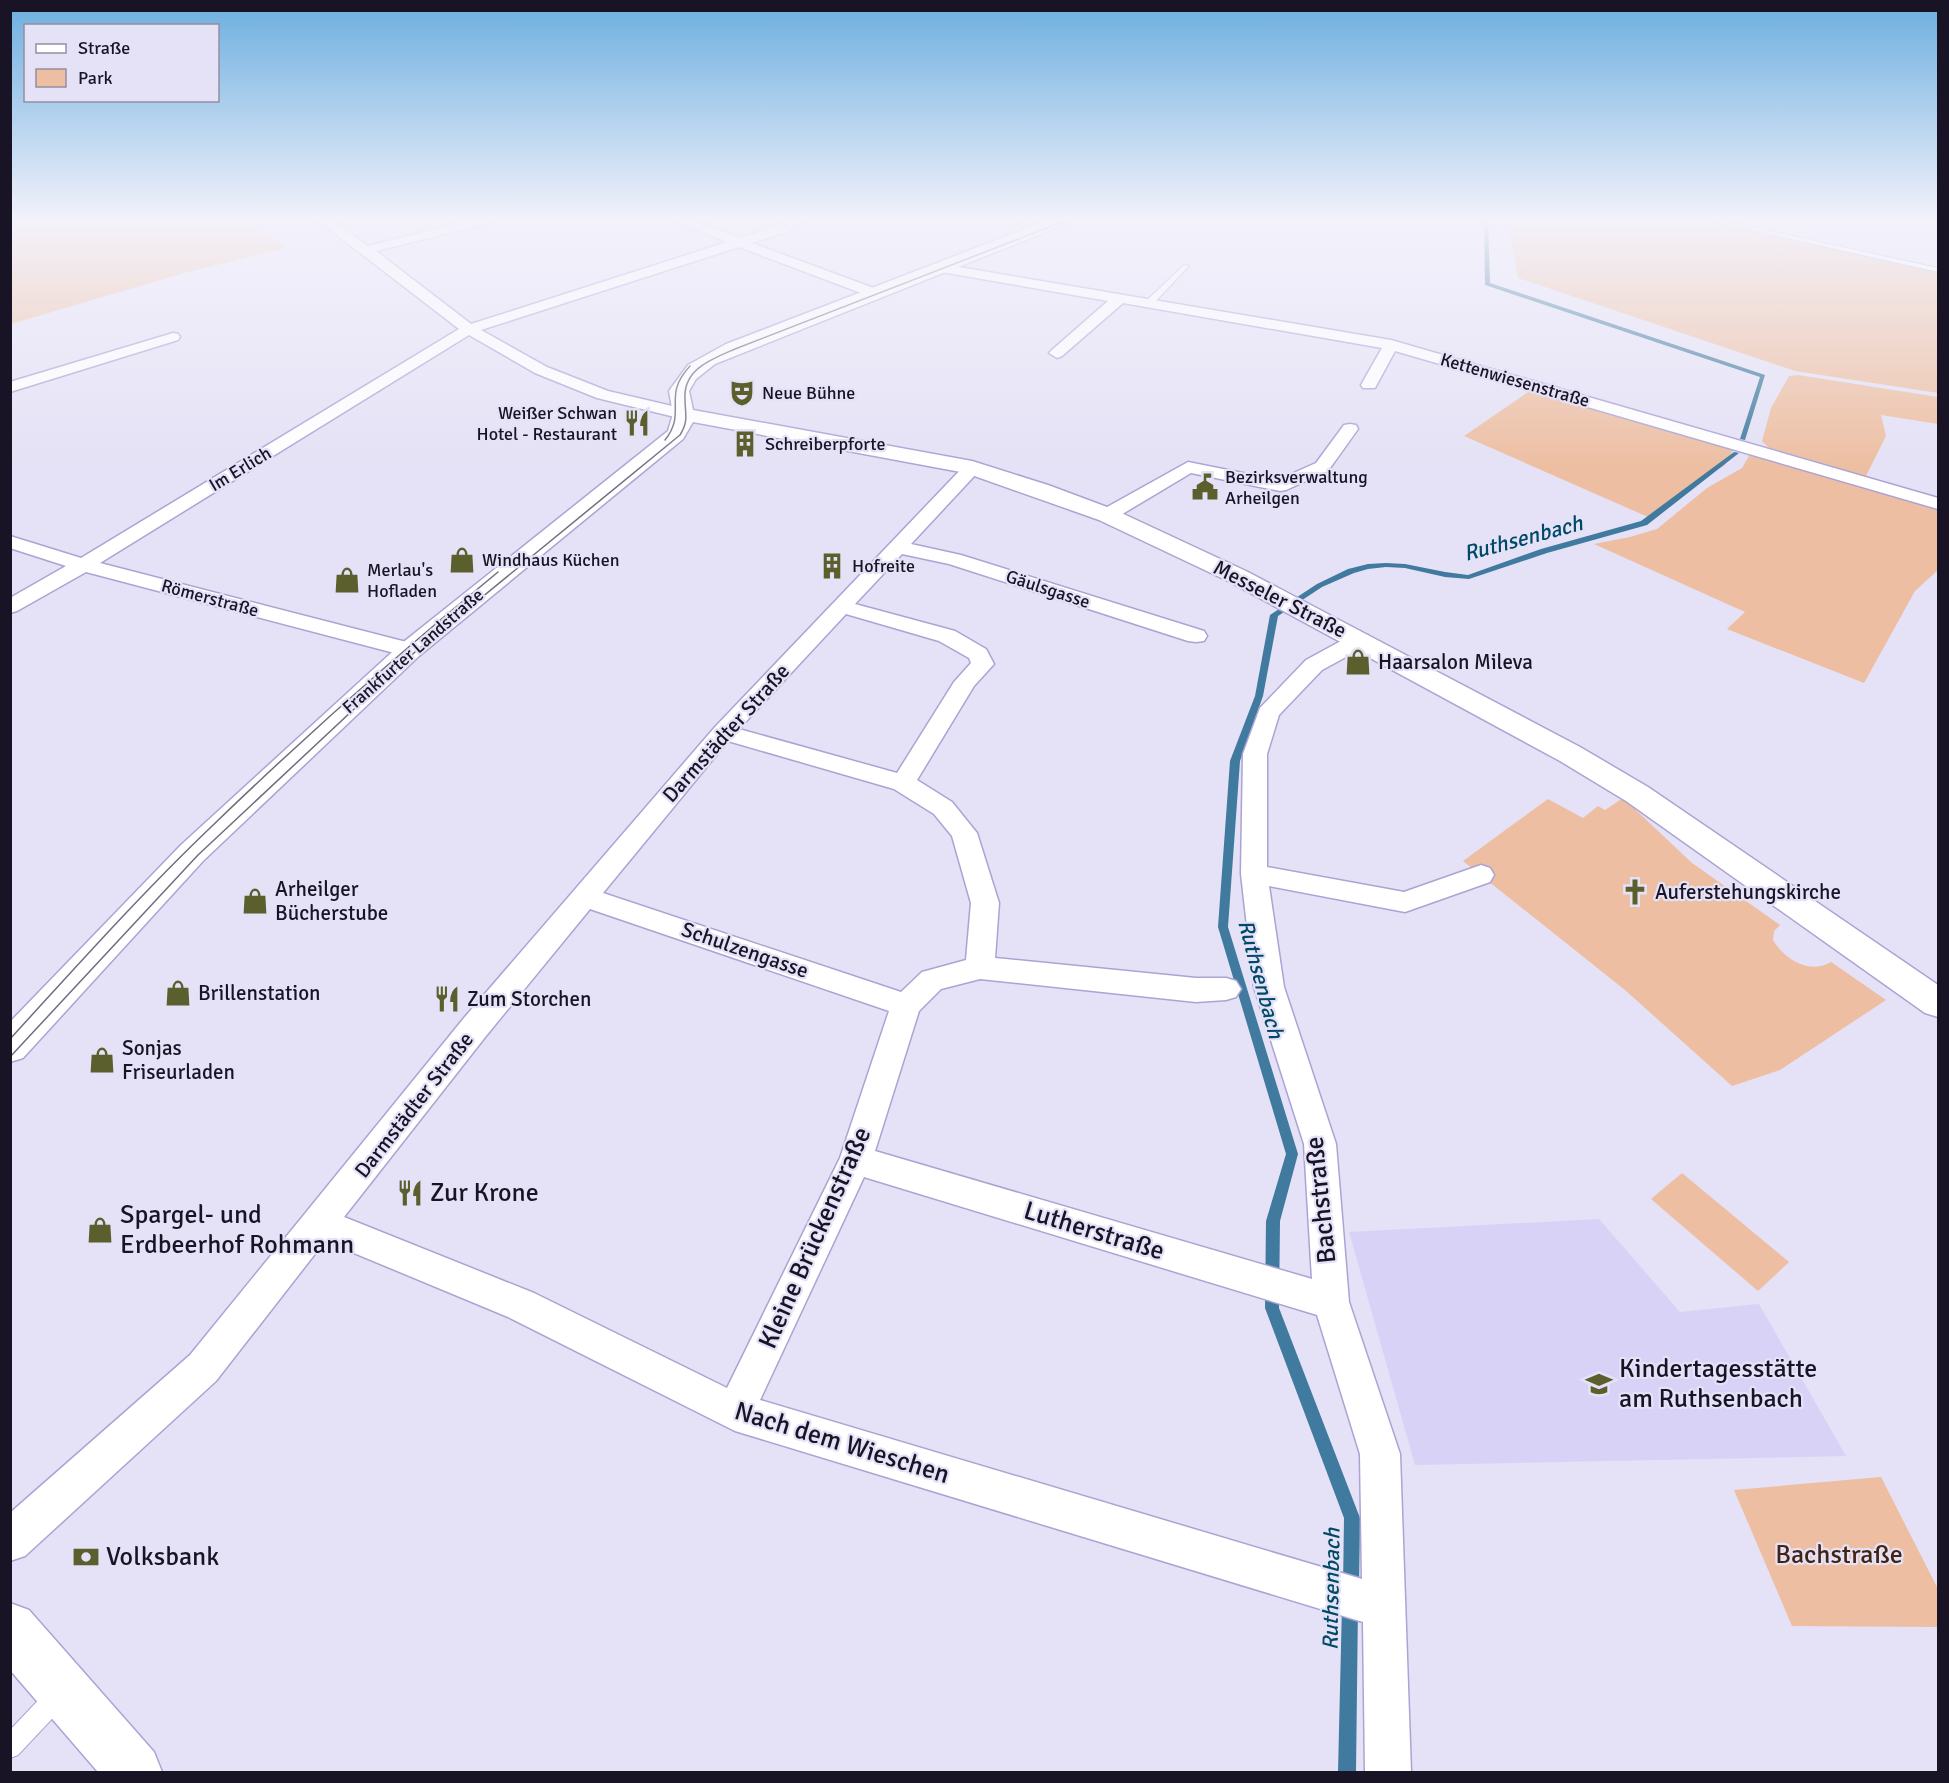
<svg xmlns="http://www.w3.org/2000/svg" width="1949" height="1783" font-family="Signika,sans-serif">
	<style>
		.built { fill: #d8d2f6 }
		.green { fill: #edbea1 }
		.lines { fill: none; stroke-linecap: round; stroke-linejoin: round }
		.stream { fill: #407a9e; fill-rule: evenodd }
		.lane-casing { stroke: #aca3d4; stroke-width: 2 }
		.street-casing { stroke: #aca3d4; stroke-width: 3 }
		.secondary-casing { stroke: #aca3d4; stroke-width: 3 }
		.lane { fill: #fff; fill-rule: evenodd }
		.street { fill: #fff; fill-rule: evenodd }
		.secondary { fill: #fff; fill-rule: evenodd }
		.tram { stroke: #716d81; stroke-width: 1.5 }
		.labels { text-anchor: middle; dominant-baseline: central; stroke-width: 4.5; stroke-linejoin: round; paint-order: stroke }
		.far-street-label { font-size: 18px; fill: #181426; stroke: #e5e1f6 }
		.far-poi-label { font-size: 18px; fill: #181426; stroke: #e5e1f6; text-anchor: start }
		.street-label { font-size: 21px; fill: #181426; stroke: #e5e1f6 }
		.poi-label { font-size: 21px; fill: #181426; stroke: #e5e1f6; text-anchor: start }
		.water-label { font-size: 22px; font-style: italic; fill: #004967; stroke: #e5e1f6 }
		.near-poi-label { font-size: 26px; fill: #181426; stroke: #e5e1f6; text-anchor: start }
		.near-street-label { font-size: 26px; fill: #181426; stroke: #e5e1f6 }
		.near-park-label { font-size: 26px; fill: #412411; stroke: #e5e1f6 }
	</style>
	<rect width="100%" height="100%" fill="#e5e1f6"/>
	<path class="built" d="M 1599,1219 L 1680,1312 L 1759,1304 L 1846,1456 L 1415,1465 L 1349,1232 Z"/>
	<path class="green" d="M 11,219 L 247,219 L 287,248 L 184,273 L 11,324 Z
		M 1507,219 L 1698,219 L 1938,271 L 1938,393 L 1795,371 L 1518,278 Z
		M 1798,375 L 1938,397 L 1938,424 L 1881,415 L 1886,436 L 1866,476 L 1769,448 L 1762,441 L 1771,408 L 1789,376 Z
		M 1531,390 L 1733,450 L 1724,466 L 1697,481 L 1648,517 L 1464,436 Z
		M 1750,454 L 1938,510 L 1938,570 L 1915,591 L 1864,683 L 1727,629 L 1745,612 L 1594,544 L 1630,537 L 1657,529 L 1707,488 L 1742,468 Z
		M 1623,798 L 1692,863 L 1780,925 L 1774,931 L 1773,940 C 1784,959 1810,975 1831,962 L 1886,1000 L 1780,1070 L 1732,1086 L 1625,990 L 1463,861 L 1548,799 L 1583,818 L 1598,806 L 1605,810 Z
		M 1682,1173 L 1789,1262 L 1758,1291 L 1651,1199 Z
		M 1881,1477 L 1938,1589 L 1938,1627 L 1792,1626 L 1734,1490 Z"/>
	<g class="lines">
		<path class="stream" d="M 1484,219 L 1488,219 L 1490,283 L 1765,375 L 1745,440 L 1740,439 L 1760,377 L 1485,285 Z
			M 1734,452 L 1739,453 L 1647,525 L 1547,553 L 1469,579 L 1445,577 L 1405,568 L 1386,567 L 1368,569 L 1354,573 L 1322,587 L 1278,616 L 1263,696 L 1240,761 L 1228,927 L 1298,1154 L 1280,1221 L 1279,1308 L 1360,1518 L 1359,1589 L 1357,1595 L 1351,1597 L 1356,1599 L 1358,1605 L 1356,1772 L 1338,1772 L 1342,1605 L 1344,1599 L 1350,1597 L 1345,1595 L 1343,1589 L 1344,1518 L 1265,1308 L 1266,1221 L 1286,1154 L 1218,927 L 1230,761 L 1255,696 L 1270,615 L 1317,584 L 1348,569 L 1368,564 L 1386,563 L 1405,564 L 1445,572 L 1468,575 L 1541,549 L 1641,521 Z"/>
		<g class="lane-casing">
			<path id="lane" d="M 1702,219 L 1715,219 L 1938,268 L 1938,272 Z
				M 1184,265 L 1189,266 L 1151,306 L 1145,306 L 1145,302 Z
				M 56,1687 L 64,1690 L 67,1698 L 64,1706 L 18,1755 L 10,1758 L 10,1730 L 48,1690 Z"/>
		</g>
		<g class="street-casing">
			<path id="street" d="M 316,219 L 331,219 L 368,246 L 475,219 L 497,219 L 495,222 L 376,251 L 471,324 L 727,242 L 671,219 L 689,219 L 740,238 L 781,225 L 790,219 L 805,219 L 789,231 L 752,243 L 879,290 L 881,293 L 879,296 L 869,296 L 739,247 L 481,330 L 547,367 L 608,391 L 689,410 L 691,414 L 683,419 L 597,398 L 535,373 L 469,335 L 100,563 L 418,645 L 421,650 L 418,655 L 410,657 L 402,655 L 86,572 L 17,611 L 10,613 L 10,598 L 66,566 L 10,548 L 10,536 L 81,558 L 459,329 Z
				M 941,264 L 1391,340 L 1938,498 L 1938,509 L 1395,351 L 1375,388 L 1363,388 L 1361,385 L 1382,348 L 1123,303 L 1062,356 L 1057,358 L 1049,353 L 1052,350 L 1108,301 L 936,271 L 934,268 L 936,265 Z
				M 173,333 L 178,334 L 180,337 L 178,340 L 10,392 L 10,382 Z
				M 1350,424 L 1356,425 L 1358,429 L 1328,471 L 1286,490 L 1280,491 L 1191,473 L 1114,519 L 1100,519 L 1098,515 L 1100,511 L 1188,462 L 1278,480 L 1316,463 L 1344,425 Z
				M 972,463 L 978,464 L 981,468 L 978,472 L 911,544 L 961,555 L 1204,631 L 1207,636 L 1204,641 L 1196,642 L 1188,641 L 949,564 L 902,554 L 855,604 L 955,631 L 986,649 L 994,664 L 974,686 L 917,780 L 952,802 L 977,833 L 999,903 L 995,958 L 1196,978 L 1226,978 L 1236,981 L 1241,989 L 1236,997 L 1226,1000 L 1196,1002 L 980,979 L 941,989 L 919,1011 L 875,1151 L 1312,1279 L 1304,1144 L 1254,987 L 1241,874 L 1243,754 L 1260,708 L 1306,660 L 1352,635 L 1360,634 L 1368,635 L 1371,640 L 1368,645 L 1322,670 L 1279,715 L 1267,754 L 1267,867 L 1404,892 L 1481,865 L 1490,868 L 1494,875 L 1490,882 L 1405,912 L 1269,886 L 1284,987 L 1336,1144 L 1349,1302 L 1400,1454 L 1411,1772 L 1365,1772 L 1363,1622 L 735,1431 L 508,1317 L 325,1241 L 216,1381 L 25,1556 L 10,1561 L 10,1513 L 190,1355 L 464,1018 L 715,727 L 966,464 ZM 846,614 L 939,641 L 969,658 L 971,663 L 954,682 L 897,773 L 739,729 ZM 728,741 L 894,789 L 934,814 L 952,836 L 971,903 L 966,960 L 922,972 L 901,992 L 603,893 ZM 590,909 L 889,1011 L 840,1158 L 727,1388 L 534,1293 L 344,1217 L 486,1036 ZM 864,1177 L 1317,1315 L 1360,1454 L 1362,1579 L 760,1400 Z"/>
		</g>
		<g class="secondary-casing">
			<path id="secondary" d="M 1051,219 L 1073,219 L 1071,222 L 715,364 L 696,379 L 689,391 L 693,410 L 972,461 L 1048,485 L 1115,510 L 1248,572 L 1580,747 L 1648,787 L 1938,985 L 1938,1017 L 1925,1013 L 1626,801 L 1560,761 L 1230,582 L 1099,520 L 966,473 L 693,422 L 683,439 L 419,656 L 203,861 L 23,1058 L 10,1062 L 10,1022 L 181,845 L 401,644 L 668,431 L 673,414 L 669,391 L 688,365 L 726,344 Z
				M 10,1603 L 29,1610 L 154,1752 L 162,1772 L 98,1772 L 10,1670 Z"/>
		</g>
		<use href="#lane" class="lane"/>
		<use href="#street" class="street"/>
		<use href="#secondary" class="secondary"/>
		<path class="tram" d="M 665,440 C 688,411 661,397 690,366
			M 10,1039 C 75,968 140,895 210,828 C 302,739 399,653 498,572
			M 10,1057 L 198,855 L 415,652 L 680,435 C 689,421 685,414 685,399 C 683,369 712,359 735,349 L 1070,219"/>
	</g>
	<linearGradient id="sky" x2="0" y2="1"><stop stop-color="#6baedf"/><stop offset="0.47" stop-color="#f3f2fb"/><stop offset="1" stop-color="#f3f2fb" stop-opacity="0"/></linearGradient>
	<rect width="1949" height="469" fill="url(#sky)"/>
	<defs>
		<g id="theatre-bare" transform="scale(2.07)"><path d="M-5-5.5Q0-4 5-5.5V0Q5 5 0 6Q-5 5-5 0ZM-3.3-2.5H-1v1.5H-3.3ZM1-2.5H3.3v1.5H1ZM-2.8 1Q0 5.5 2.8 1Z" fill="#5b5f2d" stroke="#e5e1f6" stroke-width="2.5" paint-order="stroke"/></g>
		<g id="restaurant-bare" transform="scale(2.07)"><path d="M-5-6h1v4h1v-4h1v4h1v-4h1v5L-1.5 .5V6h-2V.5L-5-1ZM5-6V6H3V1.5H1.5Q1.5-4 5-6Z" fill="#5b5f2d" stroke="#e5e1f6" stroke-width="2.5" paint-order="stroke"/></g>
		<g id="building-bare" transform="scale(2.07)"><path d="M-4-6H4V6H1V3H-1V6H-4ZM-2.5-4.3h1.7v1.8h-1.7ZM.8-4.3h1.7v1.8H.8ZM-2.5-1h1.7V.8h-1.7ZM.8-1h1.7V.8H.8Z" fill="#5b5f2d" stroke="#e5e1f6" stroke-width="2.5" paint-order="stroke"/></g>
		<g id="civic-bare" transform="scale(2.07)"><path d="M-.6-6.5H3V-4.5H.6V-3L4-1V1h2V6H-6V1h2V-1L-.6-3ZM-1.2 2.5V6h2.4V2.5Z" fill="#5b5f2d" stroke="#e5e1f6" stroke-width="2.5" paint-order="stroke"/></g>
		<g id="shop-bare" transform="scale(2.07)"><path d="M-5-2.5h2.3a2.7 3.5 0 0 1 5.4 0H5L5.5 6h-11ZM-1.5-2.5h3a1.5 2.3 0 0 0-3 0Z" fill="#5b5f2d" stroke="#e5e1f6" stroke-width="2.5" paint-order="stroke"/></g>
		<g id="church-bare" transform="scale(2.07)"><path d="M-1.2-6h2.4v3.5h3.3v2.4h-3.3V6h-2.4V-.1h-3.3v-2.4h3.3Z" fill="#5b5f2d" stroke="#e5e1f6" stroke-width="2.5" paint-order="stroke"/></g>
		<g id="school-bare" transform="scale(2.07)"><path d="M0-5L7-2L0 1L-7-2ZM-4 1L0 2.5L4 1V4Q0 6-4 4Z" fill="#5b5f2d" stroke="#e5e1f6" stroke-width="2.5" paint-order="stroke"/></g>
		<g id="bank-bare" transform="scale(2.07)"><path d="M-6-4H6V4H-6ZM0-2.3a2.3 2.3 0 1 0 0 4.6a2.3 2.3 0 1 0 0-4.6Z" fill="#5b5f2d" stroke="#e5e1f6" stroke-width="2.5" paint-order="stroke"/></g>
	</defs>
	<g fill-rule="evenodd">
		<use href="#theatre-bare" x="742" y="393"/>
		<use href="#restaurant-bare" x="637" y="423"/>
		<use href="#building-bare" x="745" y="444"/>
		<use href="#civic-bare" x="1205" y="487"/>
		<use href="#shop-bare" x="462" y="560"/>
		<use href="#building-bare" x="832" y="566"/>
		<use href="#shop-bare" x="347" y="580"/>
		<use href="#shop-bare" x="1358" y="662"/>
		<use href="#church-bare" x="1635" y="892"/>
		<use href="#shop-bare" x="255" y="901"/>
		<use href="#shop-bare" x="178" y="993"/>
		<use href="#restaurant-bare" x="447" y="999"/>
		<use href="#shop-bare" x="102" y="1060"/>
		<use href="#restaurant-bare" x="410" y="1193"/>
		<use href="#shop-bare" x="100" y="1230"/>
		<use href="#school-bare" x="1599" y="1384"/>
		<use href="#bank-bare" x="86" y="1557"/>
	</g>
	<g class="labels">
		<g class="far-street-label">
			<text transform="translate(1515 380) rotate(16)">Kettenwiesenstraße</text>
			<text transform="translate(240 469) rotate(-31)">Im Erlich</text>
			<text transform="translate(1048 589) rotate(18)">Gäulsgasse</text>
			<text transform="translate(210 598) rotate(15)">Römerstraße</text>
			<text transform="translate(413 651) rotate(-41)">Frankfurter Landstraße</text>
		</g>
		<g class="far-poi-label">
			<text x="762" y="393">Neue Bühne</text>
			<text x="617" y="413" text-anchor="end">Weißer Schwan<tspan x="617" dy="21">Hotel - Restaurant</tspan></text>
			<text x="765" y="444">Schreiberpforte</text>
			<text x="1225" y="477">Bezirksverwaltung<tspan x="1225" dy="21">Arheilgen</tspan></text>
			<text x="482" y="560">Windhaus Küchen</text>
			<text x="852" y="566">Hofreite</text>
			<text x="367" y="570">Merlau's<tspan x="367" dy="21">Hofladen</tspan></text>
		</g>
		<g class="street-label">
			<text transform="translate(1280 599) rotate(27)">Messeler Straße</text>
			<text transform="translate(726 733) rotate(-48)">Darmstädter Straße</text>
			<text transform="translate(745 950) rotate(19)">Schulzengasse</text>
			<text transform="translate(414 1105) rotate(-52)">Darmstädter Straße</text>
		</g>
		<g class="poi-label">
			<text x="1378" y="662">Haarsalon Mileva</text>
			<text x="275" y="889">Arheilger<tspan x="275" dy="24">Bücherstube</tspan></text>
			<text x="1655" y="892">Auferstehungskirche</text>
			<text x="198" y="993">Brillenstation</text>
			<text x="467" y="999">Zum Storchen</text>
			<text x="122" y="1048">Sonjas<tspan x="122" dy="24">Friseurladen</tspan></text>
		</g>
		<g class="water-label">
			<text transform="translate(1523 538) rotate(-15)">Ruthsenbach</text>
			<text transform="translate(1261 979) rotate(75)">Ruthsenbach</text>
			<text transform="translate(1331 1589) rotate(-89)">Ruthsenbach</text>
		</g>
		<g class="near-poi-label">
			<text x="430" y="1193">Zur Krone</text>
			<text x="120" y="1215">Spargel- und<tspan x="120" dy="30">Erdbeerhof Rohmann</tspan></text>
			<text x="1619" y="1369">Kindertagesstätte<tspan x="1619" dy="30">am Ruthsenbach</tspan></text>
			<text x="106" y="1557">Volksbank</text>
		</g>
		<g class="near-street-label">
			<text transform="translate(1321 1200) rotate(-96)">Bachstraße</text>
			<text transform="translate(1094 1231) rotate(17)">Lutherstraße</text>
			<text transform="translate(815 1238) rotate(-66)">Kleine Brückenstraße</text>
			<text transform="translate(842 1443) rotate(17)">Nach dem Wieschen</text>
		</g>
		<g class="near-park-label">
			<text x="1839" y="1555">Bachstraße</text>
		</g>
	</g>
	<rect width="1949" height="1783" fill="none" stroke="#181426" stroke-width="24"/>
	<rect x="24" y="24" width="195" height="78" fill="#e5e1f6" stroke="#938fa3" stroke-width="1.5"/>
	<rect x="36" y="44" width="30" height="9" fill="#ffffff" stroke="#938fa3" stroke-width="1.5"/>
	<text x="78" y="54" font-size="18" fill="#181426">Straße</text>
	<rect x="36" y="69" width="30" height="18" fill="#edbea1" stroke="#938fa3" stroke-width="1.5"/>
	<text x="78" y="84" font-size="18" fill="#181426">Park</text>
</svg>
